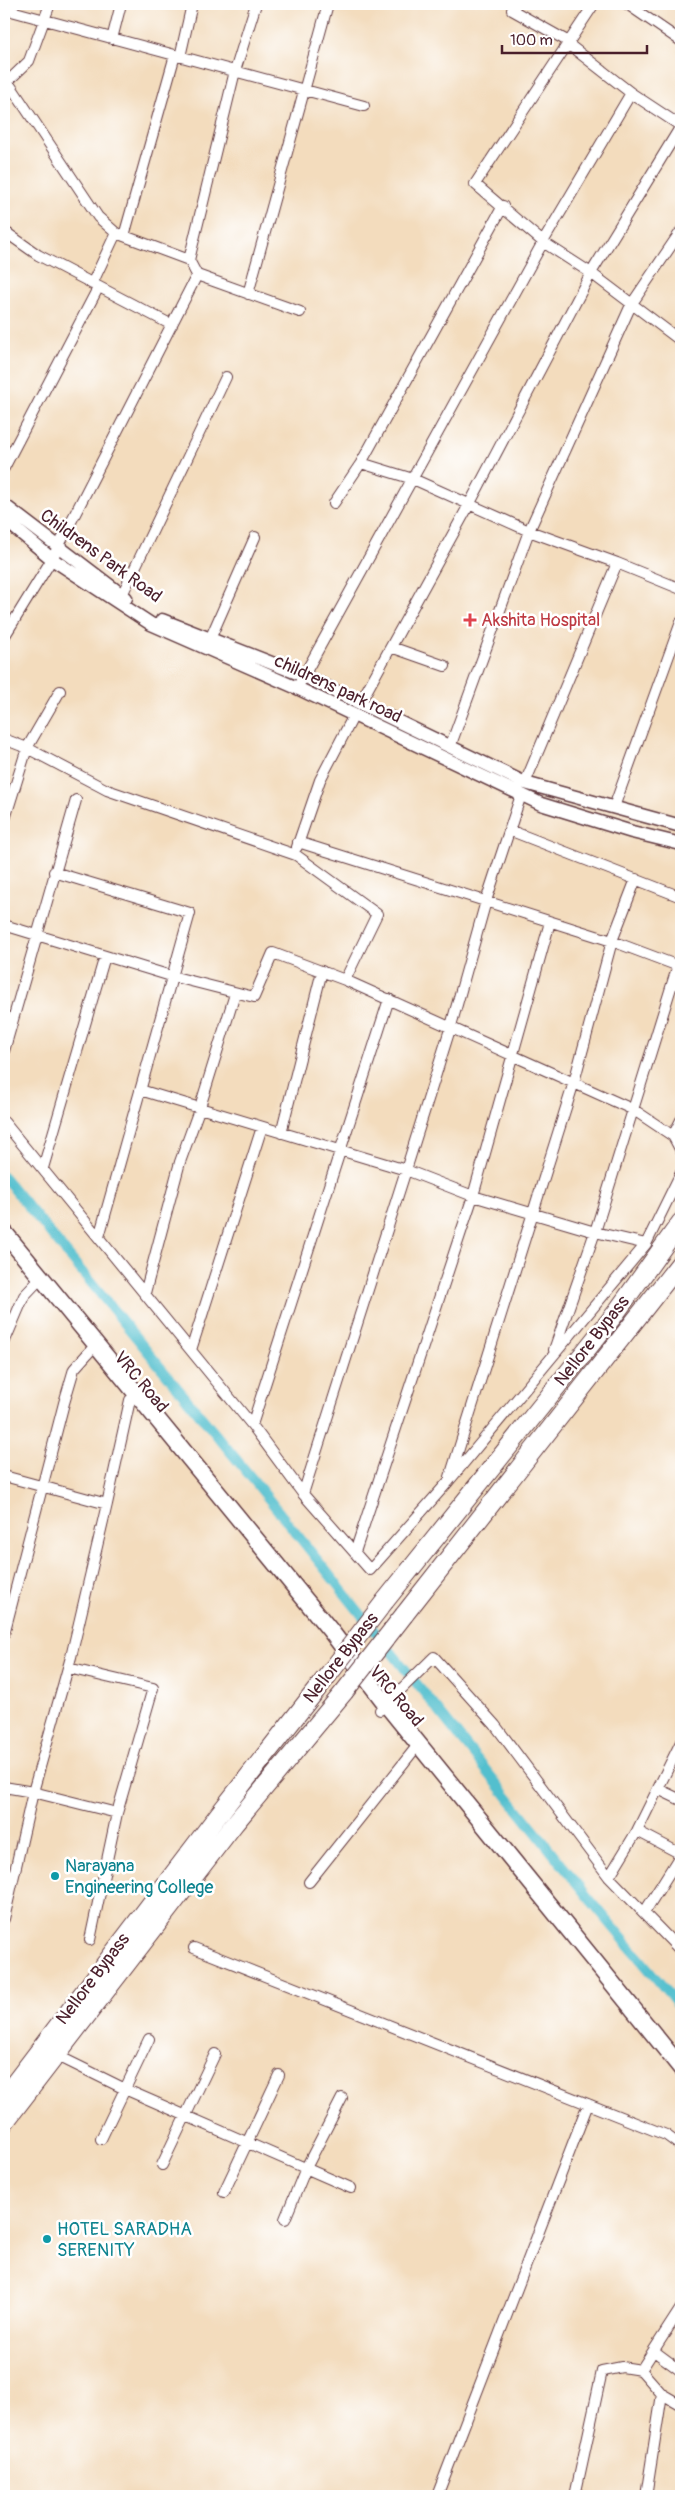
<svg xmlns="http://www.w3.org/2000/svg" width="685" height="2500" font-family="Pangolin,sans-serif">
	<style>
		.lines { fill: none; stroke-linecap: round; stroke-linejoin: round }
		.canal { stroke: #53bfce; stroke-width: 10 }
		.minor-casing { stroke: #633b41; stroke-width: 12 }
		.tertiary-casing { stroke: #633b41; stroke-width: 15 }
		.primary-casing { stroke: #633b41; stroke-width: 19 }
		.trunk-casing { stroke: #633b41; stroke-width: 20 }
		.minor { stroke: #fff; stroke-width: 10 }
		.tertiary { stroke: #fff; stroke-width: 12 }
		.primary { stroke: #fff; stroke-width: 16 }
		.trunk { stroke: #fff; stroke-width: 18 }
		.trunk-bridge-casing { stroke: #633b41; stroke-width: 20; stroke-linecap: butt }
		.trunk-bridge { stroke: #fff; stroke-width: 18 }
		.health-dot { fill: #e0444e; stroke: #fff; stroke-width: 2 }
		.culture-dot { fill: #0f9aa8; stroke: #fff; stroke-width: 2 }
		.labels { text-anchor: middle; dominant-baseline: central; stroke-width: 5; stroke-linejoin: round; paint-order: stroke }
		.street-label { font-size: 18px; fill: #4a1f2b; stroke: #fff }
		.health-label { font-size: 18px; fill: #be3a42; stroke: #fff; text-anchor: start }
		.culture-label { font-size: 18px; fill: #0d838f; stroke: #fff; text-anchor: start }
	</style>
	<rect width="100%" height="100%" fill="#fff"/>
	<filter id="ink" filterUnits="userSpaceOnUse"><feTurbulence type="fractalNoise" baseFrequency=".02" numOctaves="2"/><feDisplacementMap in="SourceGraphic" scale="10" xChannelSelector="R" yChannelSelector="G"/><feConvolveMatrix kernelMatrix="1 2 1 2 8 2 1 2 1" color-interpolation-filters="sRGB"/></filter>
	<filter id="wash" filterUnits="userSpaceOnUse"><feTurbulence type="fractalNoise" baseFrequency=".0096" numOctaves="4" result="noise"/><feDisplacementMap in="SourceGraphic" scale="20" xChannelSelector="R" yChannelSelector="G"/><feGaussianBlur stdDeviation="1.12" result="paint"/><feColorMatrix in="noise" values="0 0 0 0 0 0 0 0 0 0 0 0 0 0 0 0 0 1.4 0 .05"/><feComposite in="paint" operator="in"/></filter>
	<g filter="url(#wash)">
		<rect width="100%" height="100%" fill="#f3dcbd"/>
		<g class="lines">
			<path class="canal" d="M 4,1177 L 255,1482 L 587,1896 L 681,2008"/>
		</g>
	</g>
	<g filter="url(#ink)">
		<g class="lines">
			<g class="minor-casing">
				<path id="minor" d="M 256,4 L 235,71 L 189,260 L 197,275 L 300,312
					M 516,4 L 512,10 L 569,42
					M 594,4 L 475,184 L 543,242 L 591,273 L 681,341
					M 627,4 L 681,41
					M 4,9 L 364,106
					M 112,39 L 121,4
					M 568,44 L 631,93 L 681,126
					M 180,57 L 192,4
					M 8,82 L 98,217 L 116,233 L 189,260
					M 4,85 L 29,61 L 50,4
					M 4,231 L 38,255 L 172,325
					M 124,236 L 175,55
					M 92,284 L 116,233
					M 248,294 L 328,4
					M 361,463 L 413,479 L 529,531 L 617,563 L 681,589
					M 4,468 L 98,288
					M 334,503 L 361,463 L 503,206
					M 122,595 L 226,377
					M 4,637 L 52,559 L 197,275
					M 210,639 L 255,537
					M 391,647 L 445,666
					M 297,688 L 543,242 L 631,93
					M 360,703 L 470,503 L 591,273 L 681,126
					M 4,739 L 27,748 L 107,790 L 296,855 L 377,914 L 345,980
					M 450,747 L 529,531 L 631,305 L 681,231
					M 525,783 L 617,563
					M 614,807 L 681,622
					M 4,822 L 27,748 L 60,691
					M 509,830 L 681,897
					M 298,842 L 612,941 L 681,967
					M 297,847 L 320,780 L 354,715
					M 54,872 L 190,913 L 99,1237
					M 4,925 L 171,976 L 254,997 L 273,953 L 345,980 L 634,1110 L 673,1136 L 681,1151
					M 4,1051 L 76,800
					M 140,1090 L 406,1170 L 473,1196 L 595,1232 L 646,1244
					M 4,1122 L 252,1425 L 303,1494 L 370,1570 L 448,1482 L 646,1244 L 681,1173
					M 281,1133 L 322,971
					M 673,1136 L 681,1120
					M 43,1168 L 105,956
					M 145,1293 L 180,1162 L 200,1107 L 235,994
					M 4,1343 L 24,1296 L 41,1278
					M 191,1350 L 262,1127
					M 554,1350 L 595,1232 L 678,965
					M 252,1425 L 389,999
					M 4,1476 L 107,1504 L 130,1400
					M 450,1477 L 574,1082 L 612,941 L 636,879
					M 303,1494 L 406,1170 L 451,1026 L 486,901 L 521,795
					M 355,1552 L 473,1196 L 550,922
					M 4,1634 L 64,1403 L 74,1369 L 90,1351
					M 380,1710 L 434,1657 L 495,1725 L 609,1877 L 681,1951
					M 4,1787 L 33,1792 L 71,1657 L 107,1504
					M 658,1789 L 681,1800
					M 637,1831 L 681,1854
					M 609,1877 L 637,1831 L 681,1742
					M 309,1882 L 414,1750
					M 644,1913 L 681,1854
					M 4,1919 L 33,1792 L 117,1813 L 153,1688 L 68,1668
					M 90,1940 L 117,1813
					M 194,1948 L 666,2135 L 681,2146
					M 56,2055 L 127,2090 L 351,2188
					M 101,2139 L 149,2039
					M 162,2165 L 215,2054
					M 224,2192 L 279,2075
					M 285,2219 L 306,2168 L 342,2098
					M 654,2351 L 681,2371
					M 641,2370 L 681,2308
					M 437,2496 L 588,2104
					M 575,2496 L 602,2371 L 622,2367 L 641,2370 L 662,2394 L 681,2405
					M 646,2496 L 662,2394"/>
			</g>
			<g class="tertiary-casing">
				<path id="tertiary" d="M 4,505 L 126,598
					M 4,519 L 52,559 L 151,624 L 297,688 L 541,804 L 632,832 L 681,844
					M 162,620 L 302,675 L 525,783 L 681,826"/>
			</g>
			<g class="primary-casing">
				<path id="primary" d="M 4,1232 L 330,1630 L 386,1704 L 681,2068"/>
			</g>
			<g class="trunk-casing">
				<path id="trunk" d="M 385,1601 L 615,1314 L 681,1222
					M 404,1615 L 681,1262
					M 4,2097 L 219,1814 L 328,1675
					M 4,2123 L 235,1823 L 344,1692"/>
			</g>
			<use href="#minor" class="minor"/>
			<use href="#tertiary" class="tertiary"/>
			<use href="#primary" class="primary"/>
			<use href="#trunk" class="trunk"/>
			<g class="trunk-bridge-casing">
				<path id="trunk-bridge" d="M 328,1675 L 385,1601
					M 344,1692 L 404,1615"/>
			</g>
			<use href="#trunk-bridge" class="trunk-bridge"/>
		</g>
	</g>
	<path class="health-dot" d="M467.5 612.5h5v5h5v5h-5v5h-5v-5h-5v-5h5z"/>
	<g class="culture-dot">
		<circle cx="55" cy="1876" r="5"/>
		<circle cx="47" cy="2239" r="5"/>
	</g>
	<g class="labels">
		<g class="street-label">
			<text transform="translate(101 556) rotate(36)">Childrens Park Road</text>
			<text transform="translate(338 689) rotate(25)">childrens park road</text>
			<text transform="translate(592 1341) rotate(-52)">Nellore Bypass</text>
			<text transform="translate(141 1382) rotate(50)">VRC Road</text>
			<text transform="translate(341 1658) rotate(-52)">Nellore Bypass</text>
			<text transform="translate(396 1696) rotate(50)">VRC Road</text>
			<text transform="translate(93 1979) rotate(-53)">Nellore Bypass</text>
		</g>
		<g class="health-label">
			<text x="481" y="620">Akshita Hospital</text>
		</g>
		<g class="culture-label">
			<text x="65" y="1866">Narayana<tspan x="65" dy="21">Engineering College</tspan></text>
			<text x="57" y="2229">HOTEL SARADHA<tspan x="57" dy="21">SERENITY</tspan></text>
		</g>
	</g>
	<rect width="685" height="2500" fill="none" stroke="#fff" stroke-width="20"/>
	<path d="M502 45v8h145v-8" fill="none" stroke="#4a1f2b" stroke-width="2.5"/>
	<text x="510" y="45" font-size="15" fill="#4a1f2b" stroke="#ffffff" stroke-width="4" paint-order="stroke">100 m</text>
</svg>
